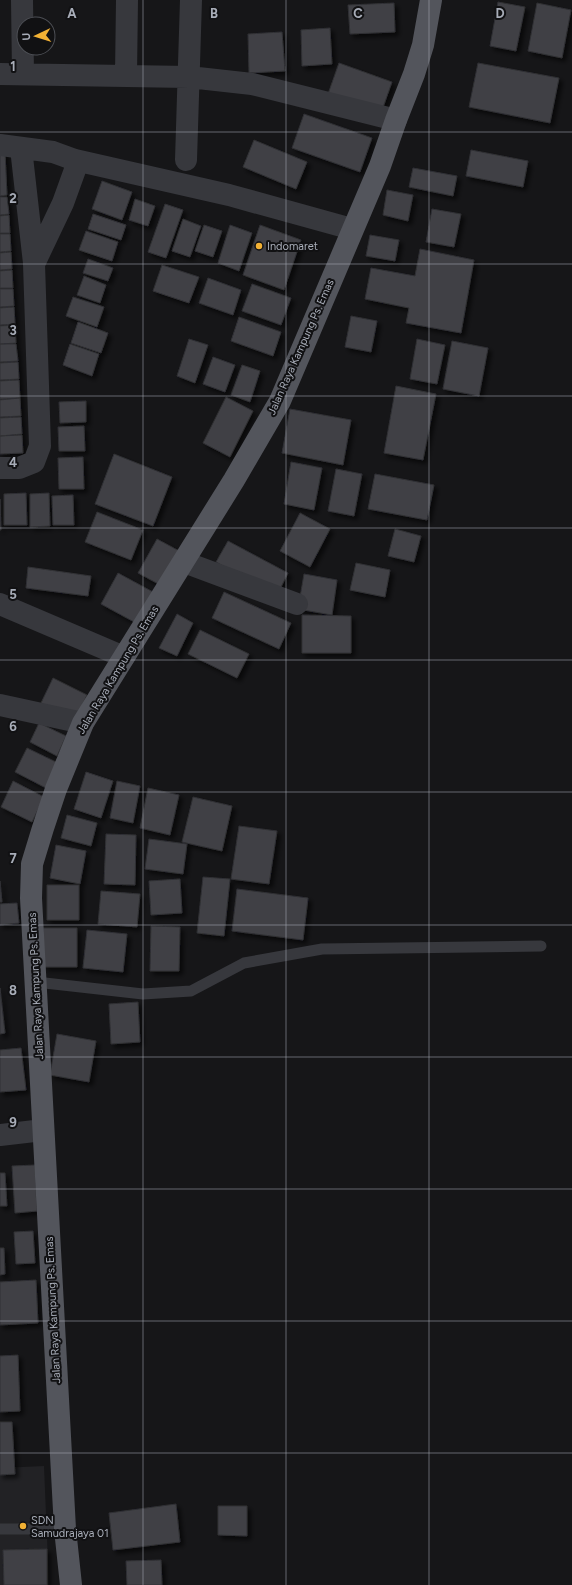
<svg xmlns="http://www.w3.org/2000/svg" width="572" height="1585" font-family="Figtree,sans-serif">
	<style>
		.built { fill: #222225 }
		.building { fill: #404145; stroke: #303034; filter: url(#shadow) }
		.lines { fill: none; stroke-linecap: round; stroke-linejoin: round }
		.service { stroke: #37383d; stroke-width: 11 }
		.minor { stroke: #37383d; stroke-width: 22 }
		.primary { stroke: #53555c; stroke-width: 22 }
		.grid { fill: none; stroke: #a8adb8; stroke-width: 1; stroke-opacity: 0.55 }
		.poi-dot { fill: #f2b134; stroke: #111113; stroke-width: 1.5 }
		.labels { text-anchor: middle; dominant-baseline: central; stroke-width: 4; stroke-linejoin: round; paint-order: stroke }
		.poi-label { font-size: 11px; fill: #a8adb8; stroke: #111113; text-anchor: start }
		.street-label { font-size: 11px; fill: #a8adb8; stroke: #111113 }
		.grid-label { font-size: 13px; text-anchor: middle; font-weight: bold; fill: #a8adb8; stroke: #111113; stroke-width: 4; stroke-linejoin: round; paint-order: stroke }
	</style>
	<defs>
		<filter id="shadow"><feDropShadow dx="3.5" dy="3.5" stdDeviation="2" flood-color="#0009"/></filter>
	</defs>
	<rect width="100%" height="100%" fill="#161618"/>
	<path class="built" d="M 44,1466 L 49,1585 L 0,1585 L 0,1468 Z"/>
	<path class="building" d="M 498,2 L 525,7 L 516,51 L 490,46 Z
		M 394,3 L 395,32 L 350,34 L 348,5 Z
		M 537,3 L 571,10 L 562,58 L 528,51 Z
		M 330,28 L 332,64 L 302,66 L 301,30 Z
		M 282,32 L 285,71 L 249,73 L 248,34 Z
		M 339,63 L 392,82 L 381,113 L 328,94 Z
		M 478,63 L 559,78 L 550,123 L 469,107 Z
		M 304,114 L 372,138 L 360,172 L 292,148 Z
		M 254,140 L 307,162 L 296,189 L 243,167 Z
		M 471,150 L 528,161 L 523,187 L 466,176 Z
		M 0,152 L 5,152 L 7,195 L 0,196 Z
		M 413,168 L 457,176 L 453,196 L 409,187 Z
		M 102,181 L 132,192 L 122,220 L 92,209 Z
		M 387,190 L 413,195 L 408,221 L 383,215 Z
		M 0,197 L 7,197 L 9,214 L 0,215 Z
		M 135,199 L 155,206 L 148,226 L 129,220 Z
		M 165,204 L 183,210 L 166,258 L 148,252 Z
		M 432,209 L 461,214 L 454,247 L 426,242 Z
		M 93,214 L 126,225 L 121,240 L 88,229 Z
		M 9,215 L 10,233 L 0,233 L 0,216 Z
		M 183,219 L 201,226 L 190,257 L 172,251 Z
		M 204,225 L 222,231 L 213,257 L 195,251 Z
		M 230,225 L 252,233 L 239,271 L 218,263 Z
		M 260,225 L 301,240 L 284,290 L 243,275 Z
		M 86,231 L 118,242 L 112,261 L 79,250 Z
		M 0,234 L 10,234 L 11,251 L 0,252 Z
		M 370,235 L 399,240 L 395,261 L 366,256 Z
		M 420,249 L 474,260 L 461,333 L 406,323 L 409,308 L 365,299 L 371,268 L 415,276 Z
		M 11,252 L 12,269 L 0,270 L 0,253 Z
		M 88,259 L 113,268 L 108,281 L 83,273 Z
		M 162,265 L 199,277 L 189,303 L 153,291 Z
		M 12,270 L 13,288 L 0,288 L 0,271 Z
		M 84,276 L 106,285 L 100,303 L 77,295 Z
		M 208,278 L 241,290 L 233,315 L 199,303 Z
		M 252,284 L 291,298 L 281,325 L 242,311 Z
		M 0,289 L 13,289 L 14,306 L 0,307 Z
		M 73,297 L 104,307 L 97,327 L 66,316 Z
		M 14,307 L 15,324 L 0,325 L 0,308 Z
		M 351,316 L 377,321 L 371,352 L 345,347 Z
		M 239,317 L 281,332 L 273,356 L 231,341 Z
		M 78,322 L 108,333 L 101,353 L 71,343 Z
		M 15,325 L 16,343 L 0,344 L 0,326 Z
		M 189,339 L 208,345 L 195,383 L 177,376 Z
		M 417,339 L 445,345 L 437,384 L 410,379 Z
		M 452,341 L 488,348 L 479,396 L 443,389 Z
		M 0,344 L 16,344 L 18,361 L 0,362 Z
		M 70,344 L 99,354 L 92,376 L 63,365 Z
		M 213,357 L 235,365 L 225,392 L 203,384 Z
		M 18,362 L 19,379 L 0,380 L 0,363 Z
		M 242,365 L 260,371 L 250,402 L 231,395 Z
		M 19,380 L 20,398 L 0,399 L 0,381 Z
		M 396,386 L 436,394 L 423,460 L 384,453 Z
		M 226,397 L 253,411 L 230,457 L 203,443 Z
		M 20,398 L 21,416 L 0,417 L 0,400 Z
		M 86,401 L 86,422 L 60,423 L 59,402 Z
		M 290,409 L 351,420 L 343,465 L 282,453 Z
		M 21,417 L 22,434 L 0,436 L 0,418 Z
		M 84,426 L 85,451 L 59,451 L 58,427 Z
		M 22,435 L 23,453 L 0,454 L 0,436 Z
		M 114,454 L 172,477 L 153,526 L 95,504 Z
		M 83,457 L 84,489 L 59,489 L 58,458 Z
		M 291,462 L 322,468 L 314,510 L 284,504 Z
		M 336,469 L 362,474 L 354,516 L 328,511 Z
		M 375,474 L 434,485 L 427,520 L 368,509 Z
		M 26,493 L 27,525 L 4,525 L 4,494 Z
		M 49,493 L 50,526 L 30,527 L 30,494 Z
		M 73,495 L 74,525 L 53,525 L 52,496 Z
		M 0,499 L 1,530 L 0,530 Z
		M 97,512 L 143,530 L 131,560 L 85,542 Z
		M 300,513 L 330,529 L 310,567 L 280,551 Z
		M 395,529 L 421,536 L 414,562 L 388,556 Z
		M 157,539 L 183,553 L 164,587 L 138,573 Z
		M 228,541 L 288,573 L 277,595 L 216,562 Z
		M 356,563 L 390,570 L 385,597 L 350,590 Z
		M 28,567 L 91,576 L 88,596 L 26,588 Z
		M 118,573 L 153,592 L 136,623 L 101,604 Z
		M 304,574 L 337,580 L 332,615 L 298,609 Z
		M 224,592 L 291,623 L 279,649 L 212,618 Z
		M 177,614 L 193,623 L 177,656 L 159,648 Z
		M 302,615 L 351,616 L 351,653 L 302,653 Z
		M 200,630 L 249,654 L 237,678 L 188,654 Z
		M 53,678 L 87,695 L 75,720 L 41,703 Z
		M 39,723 L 66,736 L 57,756 L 30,742 Z
		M 27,748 L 58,763 L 46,788 L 15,772 Z
		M 86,772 L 113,781 L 101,818 L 74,809 Z
		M 13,781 L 44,797 L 32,822 L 1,807 Z
		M 117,781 L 140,786 L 133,823 L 110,818 Z
		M 148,788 L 179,795 L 170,835 L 140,828 Z
		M 193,797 L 232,806 L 222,851 L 182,842 Z
		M 67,815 L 97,823 L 91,846 L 61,838 Z
		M 239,826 L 277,831 L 269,884 L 231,879 Z
		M 106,834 L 136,835 L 135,885 L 104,884 Z
		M 149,839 L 187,844 L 183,874 L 145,869 Z
		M 56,845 L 86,851 L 80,884 L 50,878 Z
		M 203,877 L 230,879 L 224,936 L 197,933 Z
		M 180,879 L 182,913 L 151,915 L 149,881 Z
		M 0,881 L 2,902 L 0,902 Z
		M 47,885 L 79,885 L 79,920 L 47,920 Z
		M 237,889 L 308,898 L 303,940 L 232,931 Z
		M 101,891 L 140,894 L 137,927 L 98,924 Z
		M 17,903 L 19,923 L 0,925 L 0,904 Z
		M 151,926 L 180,927 L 179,971 L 150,971 Z
		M 43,928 L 77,928 L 77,967 L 44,967 Z
		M 87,930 L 127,934 L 123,972 L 83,968 Z
		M 0,988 L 5,1033 L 0,1034 Z
		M 138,1002 L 140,1042 L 111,1044 L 109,1004 Z
		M 57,1034 L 96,1041 L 89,1082 L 50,1075 Z
		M 21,1048 L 26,1090 L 0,1092 L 0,1050 Z
		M 35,1165 L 37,1211 L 15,1213 L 12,1166 Z
		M 0,1173 L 5,1173 L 7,1206 L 0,1206 Z
		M 33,1231 L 35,1263 L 16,1264 L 14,1232 Z
		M 0,1248 L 4,1248 L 5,1274 L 0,1275 Z
		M 36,1280 L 38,1323 L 0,1325 L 0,1282 Z
		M 18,1355 L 20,1411 L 0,1412 L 0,1356 Z
		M 0,1422 L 12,1422 L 15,1474 L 0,1475 Z
		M 176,1504 L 180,1542 L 113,1550 L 109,1513 Z
		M 218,1506 L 247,1506 L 247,1536 L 218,1535 Z
		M 47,1549 L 47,1585 L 4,1585 L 3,1550 Z
		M 161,1560 L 162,1585 L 127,1585 L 126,1561 Z"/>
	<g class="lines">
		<path class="service" d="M 36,982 L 143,994 L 191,991 L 244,963 L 322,949 L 541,946
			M 0,1529 L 65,1529"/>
		<path class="minor" d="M 22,0 L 23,73
			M 0,74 L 189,77 L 252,84 L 396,120
			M 126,75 L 127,0
			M 0,145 L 53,152 L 75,160 L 229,195 L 352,229
			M 21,148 L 34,263
			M 186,160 L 191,0
			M 0,468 L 19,468 L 34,462 L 40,446 L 34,264 L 63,203 L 76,167 L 75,160
			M 184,562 L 297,604
			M 0,604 L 124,657
			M 0,705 L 83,723
			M 0,1135 L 43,1130"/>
		<path class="primary" d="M 71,1585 L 65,1529 L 31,898 L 32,864 L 43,828 L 56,789 L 83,723 L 234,480 L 280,401 L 380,166 L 396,120 L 414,74 L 423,45 L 431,0"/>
	</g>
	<path class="grid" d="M 143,0 L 143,1585M 286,0 L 286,1585M 429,0 L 429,1585M 0,132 L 572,132M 0,264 L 572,264M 0,396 L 572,396M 0,528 L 572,528M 0,660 L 572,660M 0,792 L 572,792M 0,925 L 572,925M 0,1057 L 572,1057M 0,1189 L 572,1189M 0,1321 L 572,1321M 0,1453 L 572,1453"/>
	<g class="poi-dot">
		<circle cx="259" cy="246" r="4"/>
		<circle cx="23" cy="1526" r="4"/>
	</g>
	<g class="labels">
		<g class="poi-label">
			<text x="267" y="246">Indomaret</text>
			<text x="31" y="1520">SDN<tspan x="31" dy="13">Samudrajaya 01</tspan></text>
		</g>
		<g class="street-label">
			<text transform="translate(301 347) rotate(-66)">Jalan Raya Kampung Ps. Emas</text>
			<text transform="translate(118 670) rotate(-59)">Jalan Raya Kampung Ps. Emas</text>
			<text transform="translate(36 986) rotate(-93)">Jalan Raya Kampung Ps. Emas</text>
			<text transform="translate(53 1310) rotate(-93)">Jalan Raya Kampung Ps. Emas</text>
		</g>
	</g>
	<g class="grid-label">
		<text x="72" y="18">A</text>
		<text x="214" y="18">B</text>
		<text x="358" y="18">C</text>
		<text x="500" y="18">D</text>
		<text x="13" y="71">1</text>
		<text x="13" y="203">2</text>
		<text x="13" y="335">3</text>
		<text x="13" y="467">4</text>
		<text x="13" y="599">5</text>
		<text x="13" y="731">6</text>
		<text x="13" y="863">7</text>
		<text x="13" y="995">8</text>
		<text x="13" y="1127">9</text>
	</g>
	<g transform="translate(36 36) rotate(266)"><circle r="19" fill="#111113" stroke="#4d4f55"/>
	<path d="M0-3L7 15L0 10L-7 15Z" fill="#f2b134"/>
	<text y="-6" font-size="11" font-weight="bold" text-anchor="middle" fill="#a8adb8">U</text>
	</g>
</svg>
